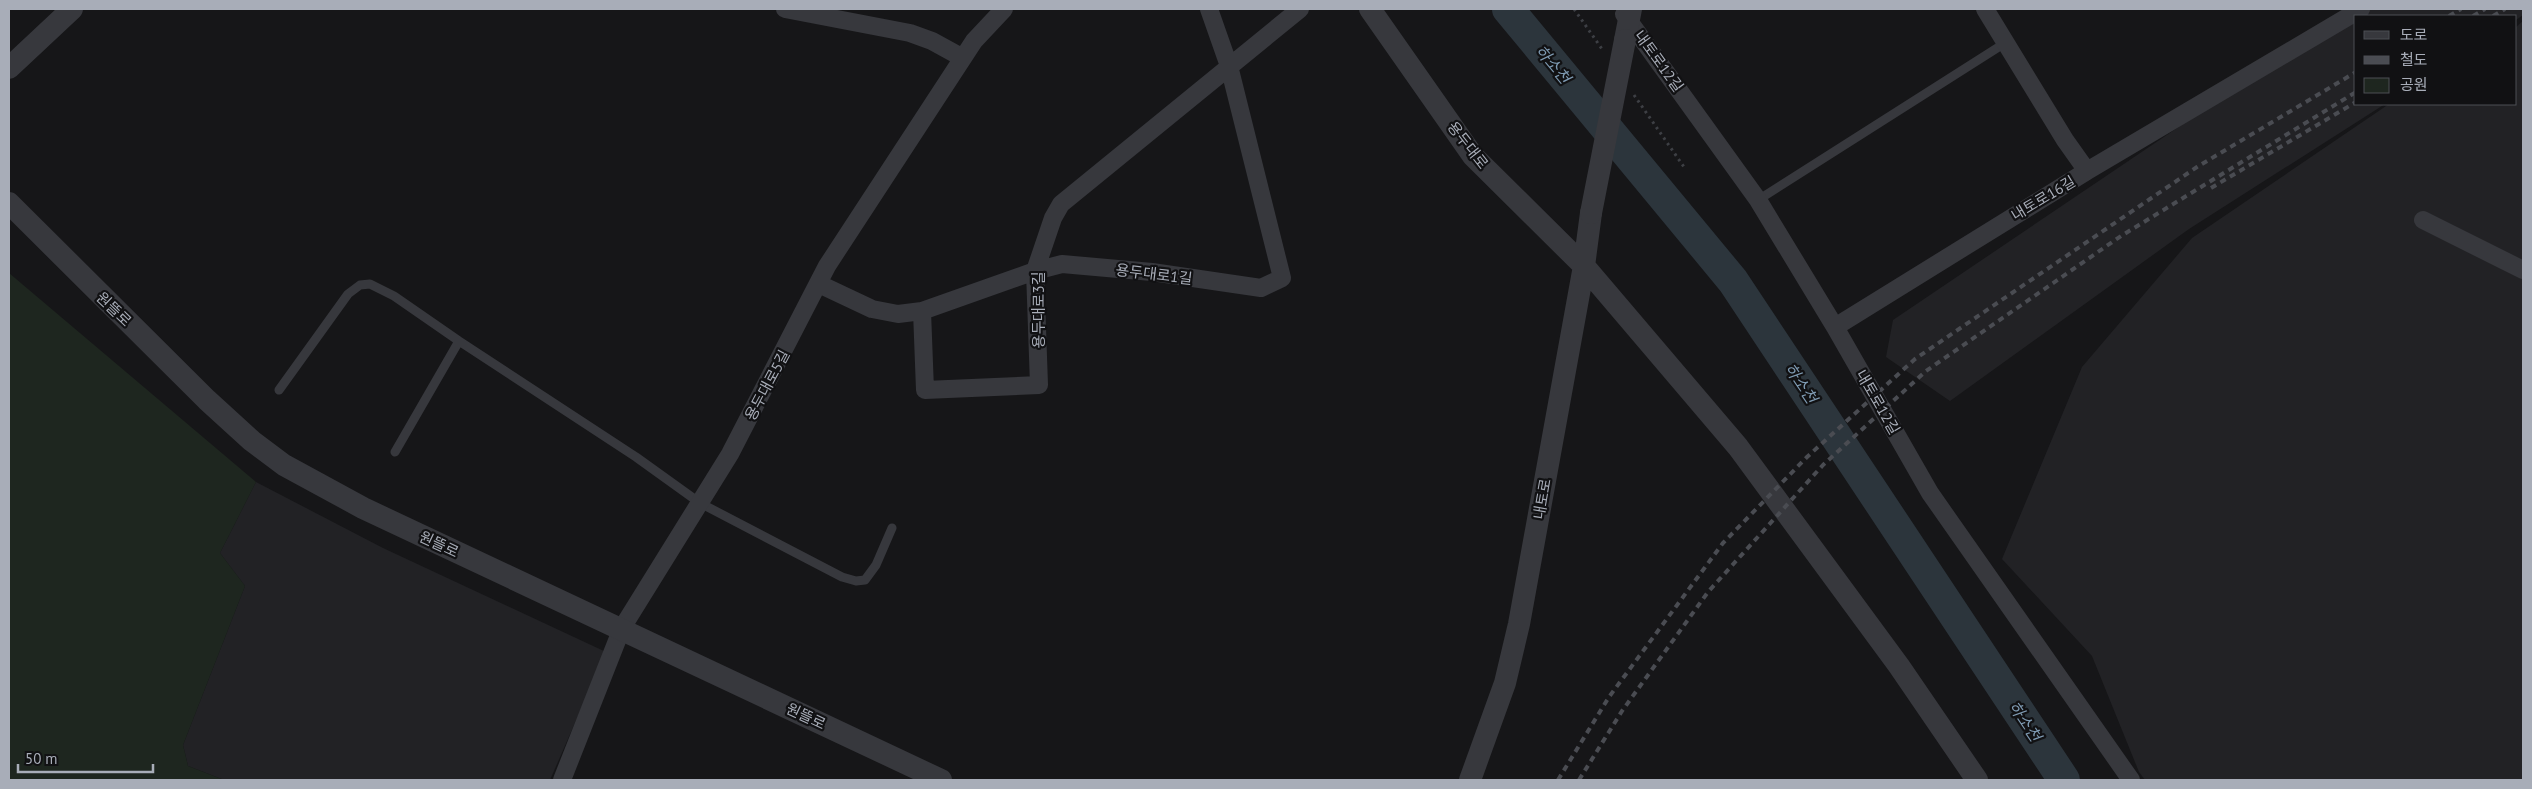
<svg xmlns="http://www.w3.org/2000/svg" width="2532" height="789" font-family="'PT Sans','Noto Sans KR',sans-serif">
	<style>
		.built { fill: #222225 }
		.green { fill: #1e261f }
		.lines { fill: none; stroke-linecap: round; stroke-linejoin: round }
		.river { stroke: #2c353c; stroke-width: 32 }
		.path { stroke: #3d3f44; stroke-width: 3; stroke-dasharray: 2.5 4; stroke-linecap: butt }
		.service { stroke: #37383d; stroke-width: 9 }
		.minor { stroke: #37383d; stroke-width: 18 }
		.tertiary { stroke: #37383d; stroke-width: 22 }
		.rail { stroke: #4a4c52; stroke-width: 4; stroke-dasharray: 6 5; stroke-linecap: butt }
		.tertiary-bridge { stroke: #37383d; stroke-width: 22 }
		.labels { text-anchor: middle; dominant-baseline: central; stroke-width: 4.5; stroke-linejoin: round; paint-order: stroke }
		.street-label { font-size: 15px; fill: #a8adb8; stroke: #111113 }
		.water-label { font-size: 16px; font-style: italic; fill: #7f9bb3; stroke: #111113 }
	</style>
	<rect width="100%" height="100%" fill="#161618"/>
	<path class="built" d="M 2368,9 L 2523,9 L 2523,15 L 2516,20 L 2516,16 L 2356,16 Z
		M 2356,16 L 2356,104 L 2385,104 L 2189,229 L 1950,401 L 1886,357 L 1893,320 L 2195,116 Z
		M 2523,21 L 2523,780 L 2145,780 L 2139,772 L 2092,656 L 2002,559 L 2082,367 L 2192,238 L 2389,104 L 2516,104 L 2516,27 Z
		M 256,482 L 383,548 L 606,652 L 550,780 L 224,780 L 188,766 L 183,745 L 245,586 L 220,553 Z"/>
	<path class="green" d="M 9,273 L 256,482 L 220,553 L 245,586 L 183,745 L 188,766 L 224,780 L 9,780 Z"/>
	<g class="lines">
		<path class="river" d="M 1508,9 L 1733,281 L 2064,780"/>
		<path class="path" d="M 1574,9 L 1602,49
			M 1634,95 L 1684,167"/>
		<path class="service" d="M 1758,200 L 2005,43
			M 279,390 L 348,294 L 360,285 L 370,284 L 394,296 L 459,341 L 636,457 L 700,503 L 842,577 L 856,581 L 865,580 L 876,565 L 892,528
			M 395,452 L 459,341"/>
		<path class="minor" d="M 785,9 L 910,33 L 932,41 L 963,58
			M 1624,14 L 1758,200 L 1835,327 L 1930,493 L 2131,780
			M 2087,171 L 2361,9
			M 2423,220 L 2523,270
			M 819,284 L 872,309 L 898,314 L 922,311 L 1035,271 L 1062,264 L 1152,272 L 1261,288 L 1282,278 L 1229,66 L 1209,9
			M 922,311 L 925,390 L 1039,385 L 1035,271 L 1053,218 L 1061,204 L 1300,9
			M 1835,327 L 2087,171 L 2065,140 L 1985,9
			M 562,780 L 622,628 L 730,454 L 827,266 L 974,41 L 1004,9"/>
		<path class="tertiary" d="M 1370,9 L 1473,156 L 1584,266 L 1738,447 L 1899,666 L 1977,780
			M 1625,40 L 1631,9
			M 9,68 L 72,9
			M 9,203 L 207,400 L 252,441 L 284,465 L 363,508 L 941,780
			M 1470,780 L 1505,683 L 1519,624 L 1584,266 L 1591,213"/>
		<path class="rail" d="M 2449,16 L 2461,9
			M 2473,16 L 2485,9
			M 2493,16 L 2505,9
			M 2211,188 L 2356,102
			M 1558,780 L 1609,697 L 1723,543 L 1807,457 L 1915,359 L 2197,167 L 2356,72
			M 1579,780 L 1622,711 L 1708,592 L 1823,465 L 1926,371 L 2121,236 L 2356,92"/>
		<path class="tertiary-bridge" d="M 1591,213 L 1625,40"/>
	</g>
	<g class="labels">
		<g class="street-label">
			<text transform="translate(1659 61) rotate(54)">내토로12길</text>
			<text transform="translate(1468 145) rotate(52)">용두대로</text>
			<text transform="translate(2043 198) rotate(-31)">내토로16길</text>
			<text transform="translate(1154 274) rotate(7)">용두대로1길</text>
			<text transform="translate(114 309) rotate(44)">원뜰로</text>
			<text transform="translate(1038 310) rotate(-90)">용두대로3길</text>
			<text transform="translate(767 385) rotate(-62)">용두대로5길</text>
			<text transform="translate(1878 402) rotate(60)">내토로12길</text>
			<text transform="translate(1542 499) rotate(-80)">내토로</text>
			<text transform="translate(439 544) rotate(25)">원뜰로</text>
			<text transform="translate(806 716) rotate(25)">원뜰로</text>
		</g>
		<g class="water-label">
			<text transform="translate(1553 64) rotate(50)">하소천</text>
			<text transform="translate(1801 383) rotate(56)">하소천</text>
			<text transform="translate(2025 721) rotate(56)">하소천</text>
		</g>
	</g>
	<rect width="2532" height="789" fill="none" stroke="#a8adb8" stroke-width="20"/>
	<rect x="2354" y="15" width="162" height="90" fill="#111113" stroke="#4d4f55"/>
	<rect x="2364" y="31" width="25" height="8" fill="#37383d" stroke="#4d4f55"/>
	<text x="2400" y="40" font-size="15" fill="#a8adb8">도로</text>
	<rect x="2364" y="56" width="25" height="8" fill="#4a4c52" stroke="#4d4f55"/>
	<text x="2400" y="65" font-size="15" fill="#a8adb8">철도</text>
	<rect x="2364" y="78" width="25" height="15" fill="#1e261f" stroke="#4d4f55"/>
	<text x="2400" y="90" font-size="15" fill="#a8adb8">공원</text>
	<path d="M18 764v8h135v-8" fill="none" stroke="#a8adb8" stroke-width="2.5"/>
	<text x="25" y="764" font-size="15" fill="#a8adb8" stroke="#111113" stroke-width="4" paint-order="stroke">50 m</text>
</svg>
